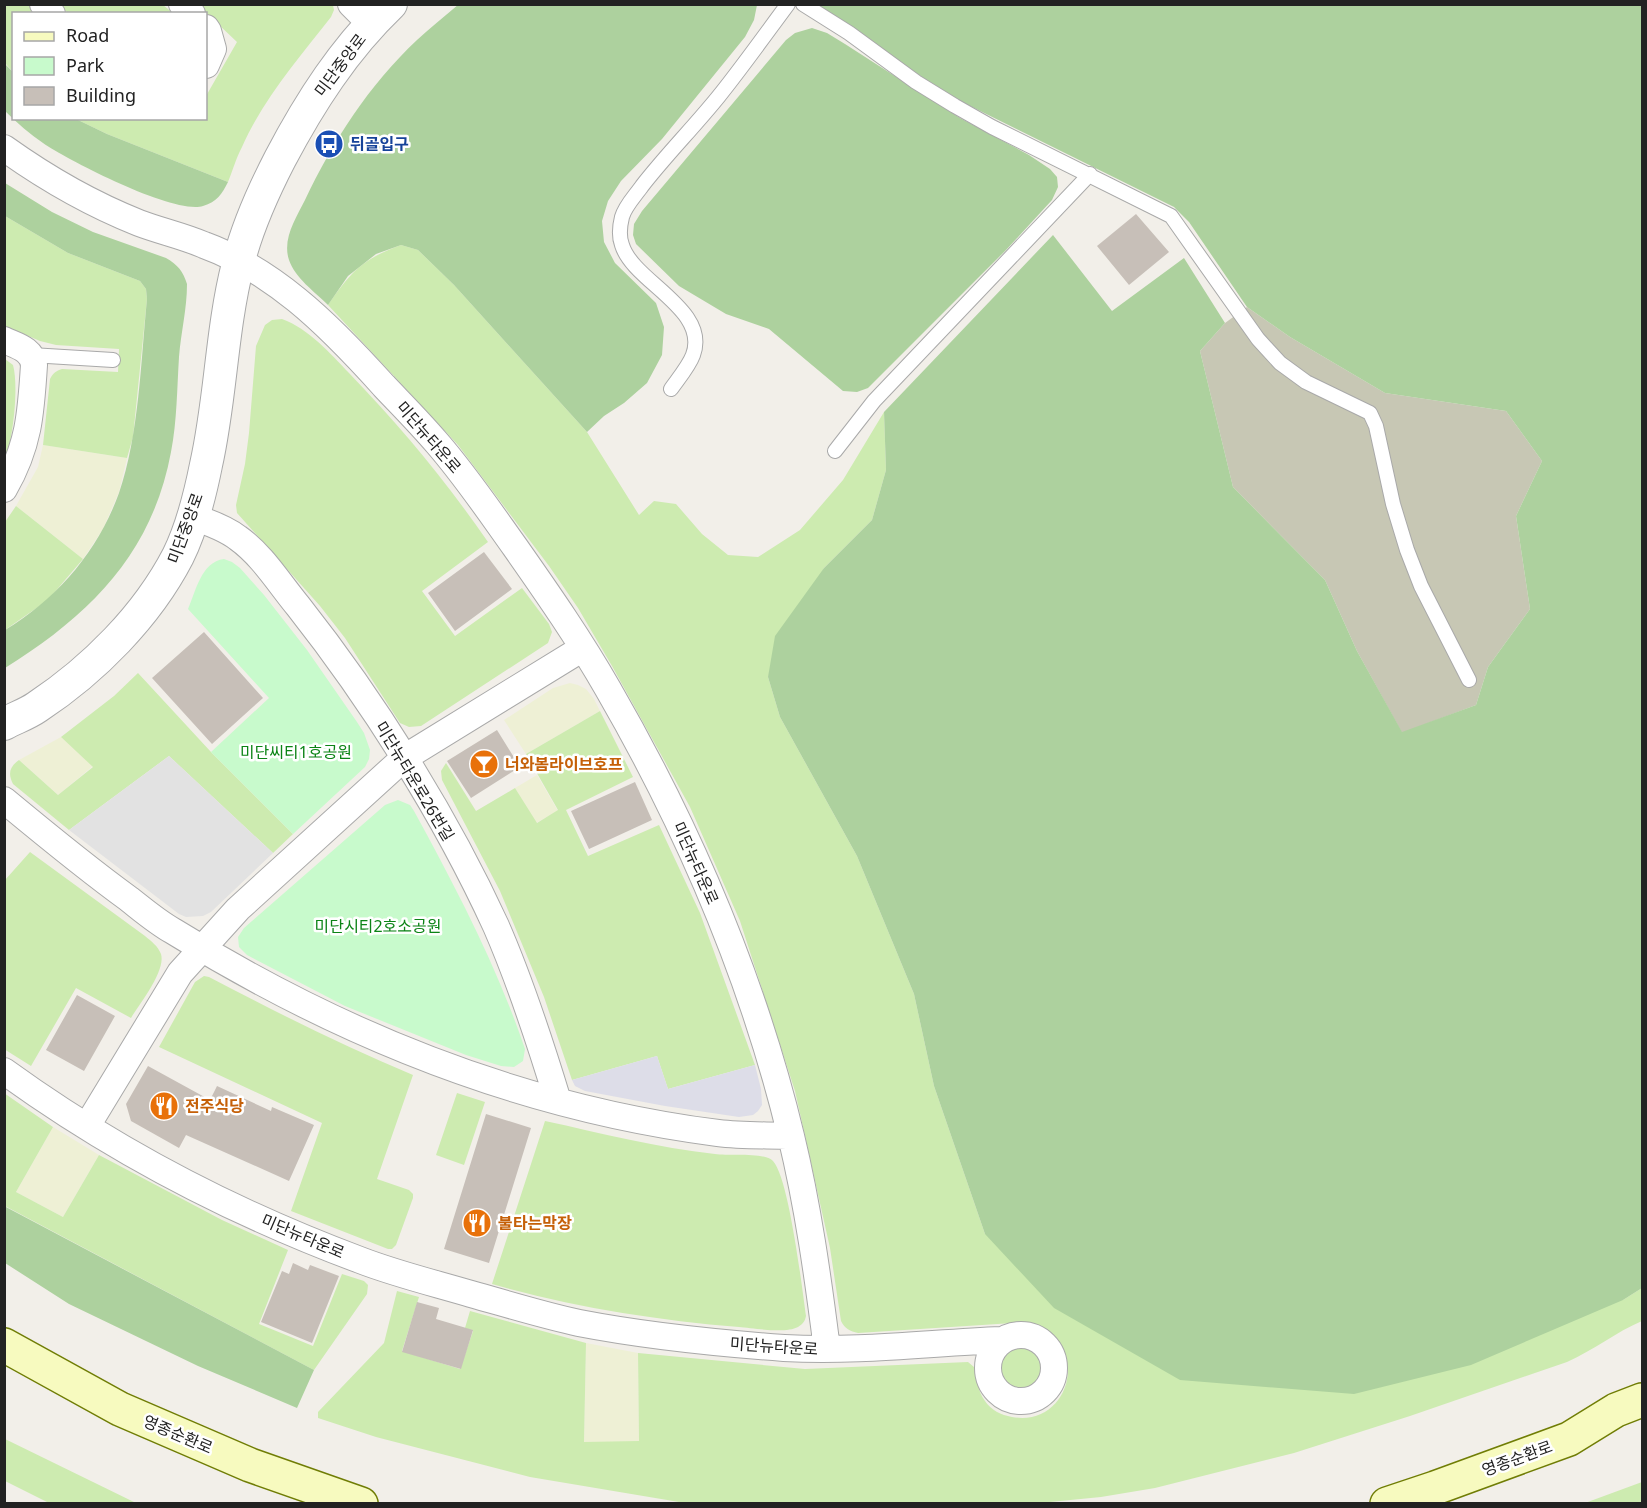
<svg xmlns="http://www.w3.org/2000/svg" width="1647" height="1508" font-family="'Noto Sans','Noto Sans KR',sans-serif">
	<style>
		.construction { fill: #c7c7b4 }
		.farmland { fill: #eef0d5 }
		.grass { fill: #cdebb0 }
		.forest { fill: #add19e }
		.park { fill: #c8facc }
		.parking { fill: #e2e2e2 }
		.plaza { fill: #dddde8 }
		.building { fill: #c7bfb8 }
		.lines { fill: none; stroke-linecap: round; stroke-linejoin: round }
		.service-casing { stroke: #a9a9a9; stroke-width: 16 }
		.minor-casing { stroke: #a9a9a9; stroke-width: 28 }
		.tertiary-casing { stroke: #a9a9a9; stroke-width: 34 }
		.secondary-casing { stroke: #707d05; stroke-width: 36 }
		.service { stroke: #fff; stroke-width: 14 }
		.minor { stroke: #fff; stroke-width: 26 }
		.tertiary { stroke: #fff; stroke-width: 32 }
		.secondary { stroke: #f7fabf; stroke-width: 33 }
		.labels { text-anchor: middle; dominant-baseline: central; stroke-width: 5; stroke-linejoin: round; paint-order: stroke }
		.street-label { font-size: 16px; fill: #222; stroke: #fff }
		.transit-label { font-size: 16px; font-weight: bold; fill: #164399; stroke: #fff; text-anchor: start }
		.park-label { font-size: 16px; fill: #0c8416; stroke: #fff }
		.food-label { font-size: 16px; font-weight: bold; fill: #c56008; stroke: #fff; text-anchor: start }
	</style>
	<rect width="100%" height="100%" fill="#f2efe9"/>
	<path class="construction" d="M 1247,307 L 1290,337 L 1385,393 L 1506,411 L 1542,461 L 1516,516 L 1530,609 L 1488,667 L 1476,705 L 1402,733 L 1357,651 L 1325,580 L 1233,487 L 1200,351 L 1225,323 Z"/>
	<path class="farmland" d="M 43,445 L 127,458 L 119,492 L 103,529 L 83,559 L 16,506 L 38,467 Z
		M 570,683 L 578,685 L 586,689 L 594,699 L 600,711 L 526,754 L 504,720 L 553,688 Z
		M 61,737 L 93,766 L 58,795 L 19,760 Z
		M 537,775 L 558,811 L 536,823 L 515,788 Z
		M 53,1127 L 99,1155 L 63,1217 L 16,1192 Z
		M 586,1343 L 638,1353 L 639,1442 L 584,1442 Z"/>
	<path class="grass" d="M 4,5 L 30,5 L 37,13 L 14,14 L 13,72 L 5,63 Z
		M 59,5 L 163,5 L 173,13 L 68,13 Z
		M 198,5 L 333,5 L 334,10 L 331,17 C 299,58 263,99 242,147 C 236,158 233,170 228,182 L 107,134 L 76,119 L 206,118 L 206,96 L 237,42 Z
		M 5,216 L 68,253 L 140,281 L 146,289 L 147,299 L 133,437 L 127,458 L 43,445 L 50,379 C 53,373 56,371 62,369 L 118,372 L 119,349 L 56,345 L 40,341 L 5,326 Z
		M 401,245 L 418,250 L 454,285 L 587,432 L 639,515 L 654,501 L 676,504 L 702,534 L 728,555 L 758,557 L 800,530 L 843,480 L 884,412 L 886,470 L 872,520 L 824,568 L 768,677 L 780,717 L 857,856 L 914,994 L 934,1086 L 985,1234 L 1623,1300 L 1642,1288 L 1642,1321 C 1616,1332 1594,1350 1567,1362 L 1410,1416 L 1294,1453 L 1155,1488 L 1101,1497 L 1040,1503 L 685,1503 L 530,1477 L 376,1437 L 318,1418 L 318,1412 L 384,1343 L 397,1291 L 419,1297 L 402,1351 L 460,1369 L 473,1331 L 465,1328 L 470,1311 L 586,1343 L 584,1442 L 639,1441 L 638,1353 L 805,1369 L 968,1362 L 974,1367 C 978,1378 977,1391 985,1401 C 991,1410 1001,1415 1012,1417 C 1064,1427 1090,1358 1044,1331 C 1034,1326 1023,1325 1013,1323 L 858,1333 C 850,1331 845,1329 841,1321 L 830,1248 L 795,1091 L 740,921 L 690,807 L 612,666 L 578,608 L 549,566 L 458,445 L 328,305 C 351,272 362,259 401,245 Z
		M 282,319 C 309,329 330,353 349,373 C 402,428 445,480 488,542 L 422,591 L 455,636 L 522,588 L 549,624 L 552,632 L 548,643 L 421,726 L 409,727 L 400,723 L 345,638 L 320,606 L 237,513 L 236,505 L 245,464 L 249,433 L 256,346 L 265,325 L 272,320 Z
		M 5,359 L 13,365 C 19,387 13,439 5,460 Z
		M 16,506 L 83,559 L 48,600 L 5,630 L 5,522 Z
		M 138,673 L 211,752 L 293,834 L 273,853 L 169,756 L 69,830 L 13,784 C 8,774 9,767 19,760 L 58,795 L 93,767 L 61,737 L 114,696 Z
		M 600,711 L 633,777 L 566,810 L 588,856 L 659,825 L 700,913 L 755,1065 L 668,1089 L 657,1056 L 572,1080 L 544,997 L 500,891 L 442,780 L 441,771 L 446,763 L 476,811 L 515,788 L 537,823 L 558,810 L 526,754 Z
		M 30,852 L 145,936 C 151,941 158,946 161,954 C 166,971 140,1003 131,1018 L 76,988 L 31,1066 L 4,1049 L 5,880 Z
		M 204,976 L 209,977 C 276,1012 343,1046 413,1075 L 377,1179 L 409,1190 L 413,1194 L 413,1198 L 396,1245 L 392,1249 L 388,1249 L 291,1211 L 322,1123 L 159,1047 L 195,982 Z
		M 4,1093 L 53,1127 L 16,1192 L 63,1217 L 99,1155 L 222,1220 L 288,1250 L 259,1324 L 313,1346 L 342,1274 L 364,1281 L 368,1285 L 367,1294 L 314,1370 L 5,1206 Z
		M 457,1093 L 485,1102 L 464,1165 L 436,1155 Z
		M 545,1121 C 601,1133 658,1148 715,1154 C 729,1156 764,1152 773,1161 C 789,1178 802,1288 806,1316 C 805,1321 803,1324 798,1327 C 785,1334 754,1328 739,1327 C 655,1320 573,1307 492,1284 Z
		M999 1367a22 22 0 1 1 44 0a22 22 0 1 1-44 0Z
		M 5,1439 L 136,1503 L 49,1503 L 5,1481 Z
		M 1642,1482 L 1642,1503 L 1585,1503 Z"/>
	<path class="forest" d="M 459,4 L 757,5 L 754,20 L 745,37 L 662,139 L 621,181 L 608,201 L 602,221 L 604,242 L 615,263 L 656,303 L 664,327 L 662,355 L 647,383 L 624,403 L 604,416 L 587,432 L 454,285 L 418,250 L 401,245 L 376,254 L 348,276 L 328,305 C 315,292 295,278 289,260 C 282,239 296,218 305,200 C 333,141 369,85 417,40 C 430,28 445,16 459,4 Z
		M 816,5 L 1642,5 L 1642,1288 L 1623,1300 L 1471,1365 L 1354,1394 L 1180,1380 L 1054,1308 L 985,1234 L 934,1086 L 914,994 L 857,856 L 780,717 L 768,677 L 775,636 L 824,568 L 872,520 L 886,470 L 884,412 L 1053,235 L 1112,311 L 1184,258 L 1225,323 L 1200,351 L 1233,487 L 1325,580 L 1357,651 L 1402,732 L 1476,705 L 1488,667 L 1530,609 L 1516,516 L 1542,461 L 1506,411 L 1385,393 L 1290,337 L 1247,307 L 1189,222 L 1174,207 L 964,103 L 925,79 Z
		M 812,28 L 827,33 L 845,44 L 960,118 L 1029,155 L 1050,169 L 1057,177 L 1058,187 L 1052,200 L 1006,250 L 868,388 L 857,392 L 843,391 L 769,329 L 726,314 L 679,286 L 636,244 L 633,235 L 634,224 L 642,211 L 786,40 L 795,33 Z
		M 4,63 L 13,72 L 14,118 L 76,119 L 107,134 L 228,182 C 222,194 217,202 203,206 C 175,215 69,161 43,143 C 30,134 17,123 5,111 Z
		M 5,183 L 52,212 L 93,232 L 166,258 C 178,265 183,271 187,284 C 187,309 181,332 179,357 C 177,388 177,421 171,452 C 152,554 90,615 5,668 L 5,630 C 58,598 98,551 119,493 C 139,436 141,359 147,299 L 146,289 L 140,281 L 68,253 L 5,216 Z
		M 4,1206 L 314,1370 L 297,1408 L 198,1366 L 69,1304 L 5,1263 Z"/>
	<path class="park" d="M 224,559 L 232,562 L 240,568 L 264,595 L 307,650 L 357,722 L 364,733 L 370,750 L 369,759 L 365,767 L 293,834 L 211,752 L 269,698 L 188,609 C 196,591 201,562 224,559 Z
		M 398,800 L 410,805 L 414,811 C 456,888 497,966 525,1049 L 523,1061 L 514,1067 L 501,1066 L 466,1055 L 345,1006 L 247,955 L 239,947 L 238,937 L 244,928 L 385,805 Z"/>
	<path class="parking" d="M 169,756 L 273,853 L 211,912 L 203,916 L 186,917 L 179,914 L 69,830 Z"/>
	<path class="plaza" d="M 657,1056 L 668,1089 L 755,1065 L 761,1089 L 762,1105 L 758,1111 L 753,1115 L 739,1117 L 665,1106 L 585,1091 L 575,1086 L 572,1080 Z"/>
	<path class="building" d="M 1136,214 L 1169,252 L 1129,285 L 1097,246 Z
		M 484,552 L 512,589 L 455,631 L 428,593 Z
		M 204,632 L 263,698 L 212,744 L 152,678 Z
		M 497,730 L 520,767 L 471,798 L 447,761 Z
		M 635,782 L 652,820 L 589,849 L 571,811 Z
		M 77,995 L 115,1016 L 84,1071 L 46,1050 Z
		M 148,1066 L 210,1100 L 217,1086 L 271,1111 L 272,1107 L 314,1125 L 289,1181 L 186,1135 L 179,1148 L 131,1121 L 126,1104 Z
		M 486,1114 L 531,1128 L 489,1263 L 444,1249 Z
		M 293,1263 L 308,1270 L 310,1265 L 339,1276 L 312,1343 L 261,1322 L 282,1271 L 289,1274 Z
		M 417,1302 L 439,1308 L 436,1319 L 473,1330 L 461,1369 L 402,1352 Z"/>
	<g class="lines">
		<g class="service-casing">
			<path id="service" d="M 803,4 L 849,33 L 916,82 L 955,106 L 992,127 L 1171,216 L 1258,339 L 1280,363 L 1306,382 L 1370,413 L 1376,426 L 1393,504 L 1407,550 L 1421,586 L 1469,680
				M 31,355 L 113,360
				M 671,389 C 678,379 689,366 693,355 C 710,309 633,282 622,245 C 619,237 620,225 622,217 C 625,206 635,196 642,186 C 666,155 694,127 719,96 C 743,66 765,35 788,4
				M 835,451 L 874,401 L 1090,174"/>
		</g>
		<g class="minor-casing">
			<path id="minor" d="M 43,4 L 52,14
				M 182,4 L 192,14
				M 351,4 L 371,24
				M 206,28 L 208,31 L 213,49 L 206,65
				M 4,148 C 46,178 91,204 139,223 C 160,231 183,236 204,245 C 237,257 270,278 297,300 C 329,326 357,356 384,386 C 402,405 420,423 437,443 C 465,475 490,512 515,547 C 548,594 580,640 608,689 C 689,829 753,979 791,1136 C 808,1206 818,1278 827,1349
				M 4,340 C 17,346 32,349 34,365 C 31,413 29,446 4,489
				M 193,517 C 208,522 225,528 238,538 C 262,555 279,583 298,606 C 373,701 445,815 496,926 C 521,983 540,1042 558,1101
				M 4,800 C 45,834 86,868 129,899 C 143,910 157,922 173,931 C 339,1034 523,1108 718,1133 C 742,1136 767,1135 791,1136
				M 4,1071 C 113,1150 234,1213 360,1260 C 396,1274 434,1283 471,1294 C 507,1304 542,1315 579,1323 C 646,1336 716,1343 784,1348 C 857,1352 929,1343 1001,1340
				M 87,1126 L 180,973 L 238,909 L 404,758 L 583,648
				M988 1368a33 33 0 1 1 66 0a33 33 0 1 1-66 0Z"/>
		</g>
		<g class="tertiary-casing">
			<path id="tertiary" d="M 4,724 C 15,718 27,714 37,707 C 93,670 147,616 178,556 C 192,528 200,495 206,465 C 221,399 221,331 238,264 C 247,227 263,192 280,159 C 310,102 344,49 391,4"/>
		</g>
		<g class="secondary-casing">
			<path id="secondary" d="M 4,1345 L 120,1409 L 250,1465 L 361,1504
				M 1387,1504 L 1435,1488 L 1569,1439 L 1616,1410 L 1642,1400"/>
		</g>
		<use href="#service" class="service"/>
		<use href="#minor" class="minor"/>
		<use href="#tertiary" class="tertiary"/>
		<use href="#secondary" class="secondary"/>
	</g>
	<defs>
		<g id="bus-disc" transform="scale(1.5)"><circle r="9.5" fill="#1a4fb4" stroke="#fff"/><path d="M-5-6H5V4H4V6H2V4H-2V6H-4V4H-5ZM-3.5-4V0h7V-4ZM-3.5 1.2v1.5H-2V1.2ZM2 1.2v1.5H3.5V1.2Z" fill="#fff"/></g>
		<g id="bar-disc" transform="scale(1.5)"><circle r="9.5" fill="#e8710a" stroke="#fff"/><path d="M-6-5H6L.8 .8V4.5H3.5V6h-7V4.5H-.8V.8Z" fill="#fff"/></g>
		<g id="restaurant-disc" transform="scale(1.5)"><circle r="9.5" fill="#e8710a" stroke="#fff"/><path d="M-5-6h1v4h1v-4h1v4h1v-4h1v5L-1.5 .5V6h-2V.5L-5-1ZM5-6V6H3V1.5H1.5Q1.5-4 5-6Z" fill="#fff"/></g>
	</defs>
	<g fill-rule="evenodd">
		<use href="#bus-disc" x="329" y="144"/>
		<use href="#bar-disc" x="484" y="764"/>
		<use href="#restaurant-disc" x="164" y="1106"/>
		<use href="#restaurant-disc" x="477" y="1223"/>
	</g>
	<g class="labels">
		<g class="street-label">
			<text transform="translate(340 65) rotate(-53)">미단중앙로</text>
			<text transform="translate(429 437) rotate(49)">미단뉴타운로</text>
			<text transform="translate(185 528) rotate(-70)">미단중앙로</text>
			<text transform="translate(415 781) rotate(59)">미단뉴타운로26번길</text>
			<text transform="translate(696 863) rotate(66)">미단뉴타운로</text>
			<text transform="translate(303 1236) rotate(23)">미단뉴타운로</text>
			<text transform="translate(774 1346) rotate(4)">미단뉴타운로</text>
			<text transform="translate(178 1434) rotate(23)">영종순환로</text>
			<text transform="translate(1517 1458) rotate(-20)">영종순환로</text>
		</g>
		<g class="transit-label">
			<text x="350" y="144">뒤골입구</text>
		</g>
		<g class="park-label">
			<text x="296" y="752">미단씨티1호공원</text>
			<text x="378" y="926">미단시티2호소공원</text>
		</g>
		<g class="food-label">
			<text x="505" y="764">너와봄라이브호프</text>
			<text x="185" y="1106">전주식당</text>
			<text x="498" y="1223">불타는막장</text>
		</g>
	</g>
	<rect width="1647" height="1508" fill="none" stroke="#222222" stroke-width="12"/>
	<rect x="12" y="12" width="195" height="108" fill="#ffffff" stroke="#a7a7a7" stroke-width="1.5"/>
	<rect x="24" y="32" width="30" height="9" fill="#f7fabf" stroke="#a7a7a7" stroke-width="1.5"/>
	<text x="66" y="42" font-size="18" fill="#222222">Road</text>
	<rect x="24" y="57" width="30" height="18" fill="#c8facc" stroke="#a7a7a7" stroke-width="1.5"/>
	<text x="66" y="72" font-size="18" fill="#222222">Park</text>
	<rect x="24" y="87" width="30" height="18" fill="#c7bfb8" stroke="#a7a7a7" stroke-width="1.5"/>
	<text x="66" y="102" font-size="18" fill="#222222">Building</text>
</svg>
